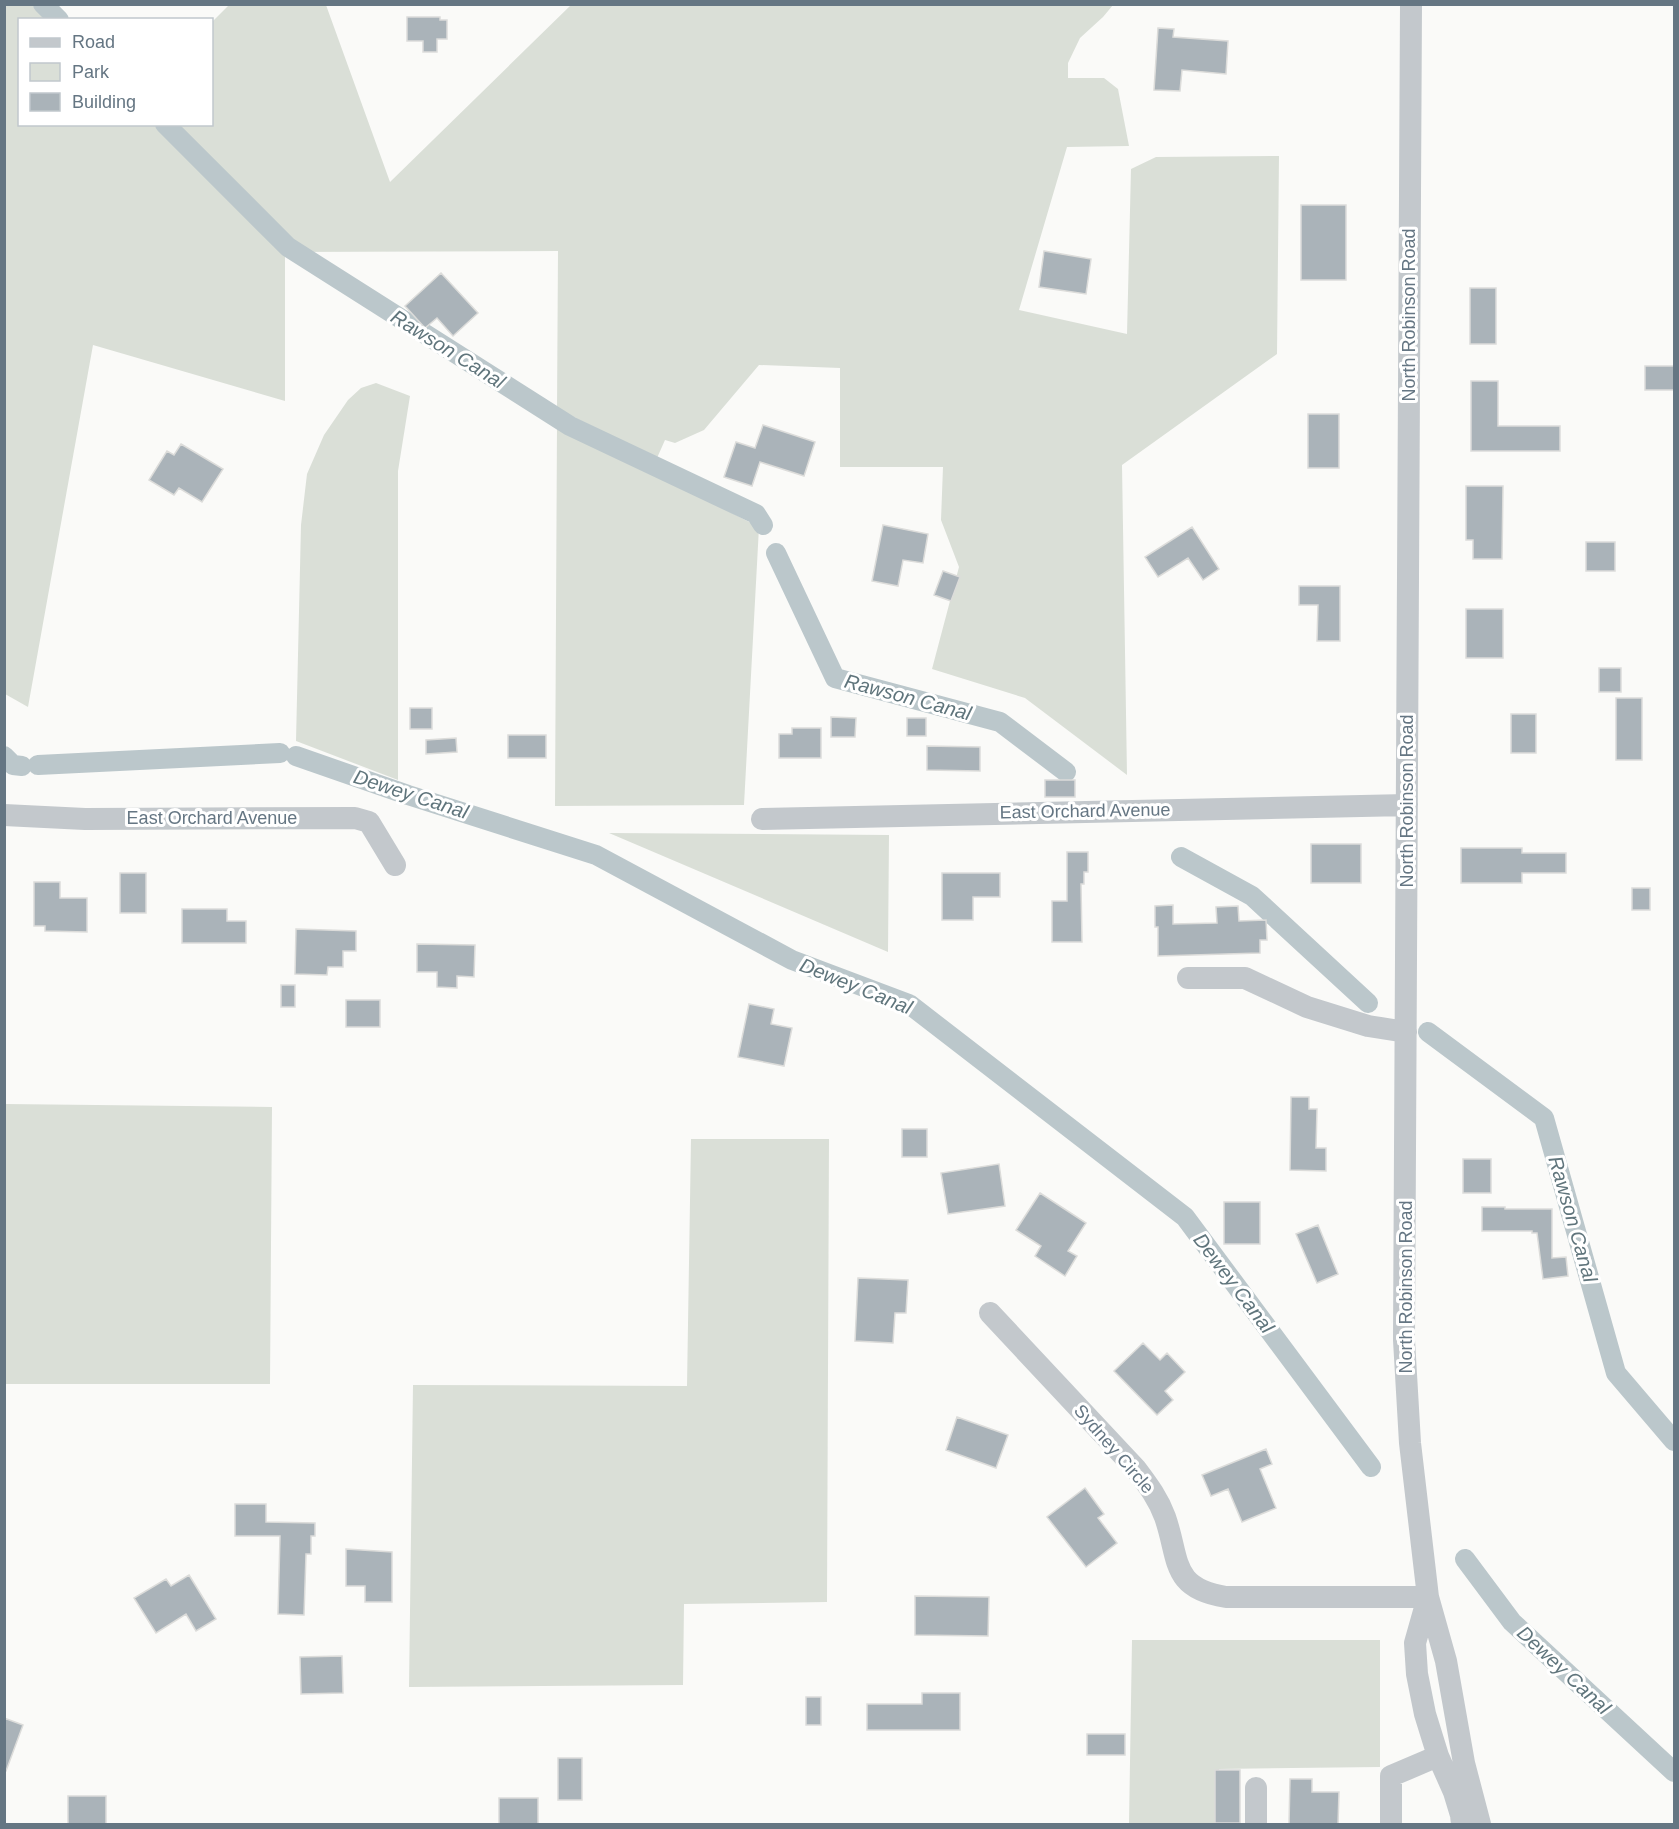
<svg xmlns="http://www.w3.org/2000/svg" width="1679" height="1829" font-family="Arial,sans-serif">
	<style>
		.green { fill: #dadfd7 }
		.lines { fill: none; stroke-linecap: round; stroke-linejoin: round }
		.canal { stroke: #bbc7cb; stroke-width: 20 }
		.building { fill: #aab3b9; stroke: #dcdcda; stroke-width: 1.5 }
		.minor { stroke: #c3c8cc; stroke-width: 22 }
		.labels { text-anchor: middle; dominant-baseline: central; stroke-width: 6; stroke-linejoin: round; paint-order: stroke }
		.street-label { font-size: 18px; fill: #657683; stroke: #fff }
		.water-label { font-size: 20px; font-style: italic; fill: #60757c; stroke: #fff }
	</style>
	<rect width="100%" height="100%" fill="#fafaf8"/>
	<path class="green" d="M 4,5 L 33,5 L 48,19 L 20,20 L 20,124 L 212,124 L 212,22 L 229,5 L 326,5 L 390,182 L 571,5 L 1113,5 L 1103,17 L 1080,38 L 1068,63 L 1068,78 L 1104,78 L 1118,89 L 1129,146 L 1067,147 L 1019,310 L 1127,334 L 1131,169 L 1156,157 L 1279,156 L 1277,354 L 1122,465 L 1127,775 L 1025,698 L 932,669 L 959,567 L 941,520 L 943,467 L 840,467 L 840,368 L 759,365 L 704,430 L 675,443 L 665,440 L 657,458 L 557,409 L 558,251 L 285,252 L 285,401 L 93,345 L 28,707 L 5,694 Z
		M 376,383 L 410,396 L 398,471 L 398,780 L 296,741 L 301,525 L 307,474 L 324,435 L 348,400 L 361,388 Z
		M 557,424 L 759,527 L 744,805 L 555,806 Z
		M 609,833 L 889,835 L 888,952 Z
		M 5,1104 L 272,1107 L 270,1384 L 5,1384 Z
		M 691,1139 L 829,1139 L 827,1602 L 684,1604 L 683,1685 L 409,1687 L 413,1385 L 687,1386 Z
		M 1132,1640 L 1380,1640 L 1380,1767 L 1219,1769 L 1219,1824 L 1129,1824 Z"/>
	<g class="lines">
		<path class="canal" d="M 43,4 L 59,20
			M 165,124 L 288,247 L 570,426 L 756,514 L 763,525
			M 776,553 L 835,678 L 1000,722 L 1066,772
			M 4,756 L 13,765 L 22,766
			M 296,756 L 408,795 L 596,855 L 792,960 L 909,1004 L 1185,1217 L 1371,1467
			M 38,765 L 280,753
			M 1181,857 L 1252,896 L 1368,1003
			M 1428,1032 L 1544,1118 L 1616,1373 L 1674,1441
			M 1465,1559 L 1512,1622 L 1674,1772"/>
	</g>
	<path class="building" d="M 407,17 L 440,17 L 440,20 L 447,20 L 447,39 L 437,39 L 437,52 L 423,52 L 423,41 L 407,41 Z
		M 1158,28 L 1174,29 L 1173,37 L 1228,41 L 1226,74 L 1182,70 L 1180,91 L 1154,90 Z
		M 1301,205 L 1346,205 L 1346,280 L 1301,280 Z
		M 1044,251 L 1091,259 L 1086,294 L 1039,287 Z
		M 441,273 L 478,313 L 453,336 L 437,318 L 425,328 L 405,306 Z
		M 1470,288 L 1496,288 L 1496,344 L 1470,344 Z
		M 1645,366 L 1674,366 L 1674,390 L 1645,390 Z
		M 1471,381 L 1498,381 L 1498,426 L 1560,426 L 1560,451 L 1471,451 Z
		M 1308,414 L 1339,414 L 1339,468 L 1308,468 Z
		M 763,425 L 815,442 L 804,476 L 760,462 L 752,486 L 724,477 L 736,442 L 755,448 Z
		M 181,444 L 223,469 L 202,502 L 179,488 L 174,495 L 149,480 L 167,451 L 174,455 Z
		M 1466,486 L 1503,486 L 1502,559 L 1473,559 L 1473,540 L 1466,540 Z
		M 883,525 L 928,534 L 923,563 L 903,560 L 898,586 L 872,581 Z
		M 1192,527 L 1219,569 L 1203,580 L 1188,558 L 1158,577 L 1145,557 Z
		M 1586,542 L 1615,542 L 1615,571 L 1586,571 Z
		M 943,571 L 960,577 L 951,601 L 934,595 Z
		M 1299,586 L 1340,586 L 1340,641 L 1317,641 L 1318,605 L 1299,605 Z
		M 1466,609 L 1503,609 L 1503,658 L 1466,658 Z
		M 1599,668 L 1621,668 L 1621,692 L 1599,692 Z
		M 1616,698 L 1642,698 L 1642,760 L 1616,760 Z
		M 410,708 L 432,708 L 432,729 L 410,729 Z
		M 1511,714 L 1536,714 L 1536,753 L 1511,753 Z
		M 831,717 L 856,718 L 855,737 L 831,737 Z
		M 907,718 L 926,718 L 926,736 L 907,736 Z
		M 792,728 L 821,728 L 821,758 L 779,758 L 779,734 L 792,734 Z
		M 508,735 L 546,735 L 546,758 L 508,758 Z
		M 456,738 L 457,752 L 426,754 L 426,740 Z
		M 927,746 L 980,747 L 980,771 L 927,770 Z
		M 1045,780 L 1075,780 L 1075,797 L 1045,797 Z
		M 1311,844 L 1361,844 L 1361,883 L 1311,883 Z
		M 1461,848 L 1522,848 L 1522,853 L 1566,853 L 1566,873 L 1522,873 L 1522,883 L 1461,883 Z
		M 1067,852 L 1088,852 L 1088,872 L 1084,872 L 1084,884 L 1081,884 L 1082,942 L 1052,942 L 1052,901 L 1067,901 Z
		M 120,873 L 146,873 L 146,913 L 120,913 Z
		M 942,873 L 1000,873 L 1000,897 L 973,897 L 973,920 L 942,920 Z
		M 34,882 L 60,882 L 60,898 L 87,898 L 87,932 L 45,931 L 45,926 L 34,926 Z
		M 1632,888 L 1650,888 L 1650,910 L 1632,910 Z
		M 1173,905 L 1173,924 L 1217,923 L 1216,907 L 1238,906 L 1239,921 L 1266,920 L 1267,940 L 1260,940 L 1260,953 L 1158,956 L 1158,927 L 1155,927 L 1155,906 Z
		M 182,909 L 227,909 L 227,921 L 246,921 L 246,943 L 182,943 Z
		M 296,929 L 356,931 L 356,951 L 343,951 L 343,967 L 328,967 L 327,975 L 295,974 Z
		M 417,944 L 475,945 L 474,977 L 457,976 L 457,988 L 437,987 L 437,972 L 417,972 Z
		M 281,985 L 295,985 L 295,1007 L 281,1007 Z
		M 346,1000 L 380,1000 L 380,1027 L 346,1027 Z
		M 749,1004 L 774,1009 L 771,1024 L 792,1028 L 784,1066 L 738,1057 Z
		M 1291,1097 L 1309,1097 L 1309,1109 L 1317,1109 L 1316,1148 L 1326,1148 L 1326,1171 L 1290,1170 Z
		M 902,1129 L 927,1129 L 927,1157 L 902,1157 Z
		M 1463,1159 L 1491,1159 L 1491,1193 L 1463,1193 Z
		M 999,1164 L 1005,1206 L 948,1214 L 941,1173 Z
		M 1040,1193 L 1086,1223 L 1068,1251 L 1077,1256 L 1065,1276 L 1035,1256 L 1041,1246 L 1016,1230 Z
		M 1224,1202 L 1260,1202 L 1260,1244 L 1224,1244 Z
		M 1482,1207 L 1505,1207 L 1505,1209 L 1552,1209 L 1552,1258 L 1566,1257 L 1568,1276 L 1543,1279 L 1537,1233 L 1532,1233 L 1532,1231 L 1482,1231 Z
		M 1318,1225 L 1338,1274 L 1317,1283 L 1296,1234 Z
		M 858,1278 L 908,1280 L 906,1313 L 895,1313 L 893,1343 L 855,1341 Z
		M 1143,1343 L 1160,1360 L 1167,1353 L 1185,1372 L 1165,1391 L 1173,1400 L 1157,1415 L 1114,1371 Z
		M 957,1417 L 1008,1435 L 996,1468 L 946,1450 Z
		M 1266,1449 L 1272,1464 L 1260,1469 L 1276,1508 L 1242,1522 L 1228,1489 L 1211,1496 L 1202,1475 Z
		M 1085,1488 L 1104,1514 L 1098,1518 L 1117,1543 L 1086,1567 L 1047,1517 Z
		M 235,1504 L 266,1504 L 266,1522 L 315,1523 L 315,1536 L 311,1536 L 311,1554 L 306,1554 L 304,1615 L 278,1614 L 280,1536 L 235,1536 Z
		M 346,1549 L 392,1552 L 392,1602 L 365,1602 L 365,1586 L 346,1586 Z
		M 189,1575 L 216,1619 L 196,1631 L 186,1614 L 156,1633 L 134,1598 L 166,1579 L 171,1586 Z
		M 915,1596 L 989,1597 L 988,1636 L 915,1635 Z
		M 342,1656 L 343,1693 L 301,1694 L 300,1657 Z
		M 922,1693 L 960,1693 L 960,1730 L 867,1730 L 867,1704 L 922,1704 Z
		M 806,1697 L 821,1697 L 821,1725 L 806,1725 Z
		M 4,1718 L 23,1725 L 6,1771 L 4,1771 Z
		M 1087,1734 L 1125,1734 L 1125,1755 L 1087,1755 Z
		M 558,1758 L 582,1758 L 582,1800 L 558,1800 Z
		M 1215,1770 L 1240,1770 L 1240,1823 L 1215,1823 Z
		M 1290,1779 L 1312,1779 L 1312,1792 L 1339,1792 L 1338,1824 L 1289,1824 Z
		M 68,1796 L 106,1796 L 106,1824 L 68,1824 Z
		M 499,1798 L 538,1798 L 538,1824 L 499,1824 Z"/>
	<g class="lines">
		<path class="minor" d="M 1411,4 L 1404,1340 L 1410,1443 L 1428,1597 L 1446,1661 L 1464,1763 L 1480,1824
			M 4,815 L 85,819 L 355,818 L 369,822 L 395,865
			M 762,819 L 1407,805
			M 1188,978 L 1245,978 L 1307,1007 L 1368,1026 L 1406,1032
			M 990,1313 L 1136,1469 C 1148,1485 1158,1498 1165,1517 C 1180,1560 1170,1588 1226,1597 L 1428,1597
			M 1428,1597 L 1415,1643 L 1417,1674 L 1425,1714 L 1438,1756 L 1454,1792 L 1461,1815 L 1462,1824
			M 1256,1788 L 1256,1824
			M 1391,1824 L 1391,1776 L 1438,1756"/>
	</g>
	<g class="labels">
		<g class="street-label">
			<text transform="translate(1409 315) rotate(-90)">North Robinson Road</text>
			<text transform="translate(1407 801) rotate(-90)">North Robinson Road</text>
			<text transform="translate(1085 811) rotate(-1)">East Orchard Avenue</text>
			<text x="212" y="818">East Orchard Avenue</text>
			<text transform="translate(1406 1287) rotate(-90)">North Robinson Road</text>
			<text transform="translate(1114 1449) rotate(49)">Sydney Circle</text>
		</g>
		<g class="water-label">
			<text transform="translate(448 349) rotate(32)">Rawson Canal</text>
			<text transform="translate(908 697) rotate(15)">Rawson Canal</text>
			<text transform="translate(411 794) rotate(18)">Dewey Canal</text>
			<text transform="translate(856 986) rotate(22)">Dewey Canal</text>
			<text transform="translate(1573 1219) rotate(74)">Rawson Canal</text>
			<text transform="translate(1234 1283) rotate(53)">Dewey Canal</text>
			<text transform="translate(1564 1670) rotate(43)">Dewey Canal</text>
		</g>
	</g>
	<rect width="1679" height="1829" fill="none" stroke="#657683" stroke-width="12"/>
	<rect x="18" y="18" width="195" height="108" fill="#ffffff" stroke="#c1c8cd" stroke-width="1.5"/>
	<rect x="30" y="38" width="30" height="9" fill="#c3c8cc" stroke="#c1c8cd" stroke-width="1.5"/>
	<text x="72" y="48" font-size="18" fill="#657683">Road</text>
	<rect x="30" y="63" width="30" height="18" fill="#dadfd7" stroke="#c1c8cd" stroke-width="1.5"/>
	<text x="72" y="78" font-size="18" fill="#657683">Park</text>
	<rect x="30" y="93" width="30" height="18" fill="#aab3b9" stroke="#c1c8cd" stroke-width="1.5"/>
	<text x="72" y="108" font-size="18" fill="#657683">Building</text>
</svg>
